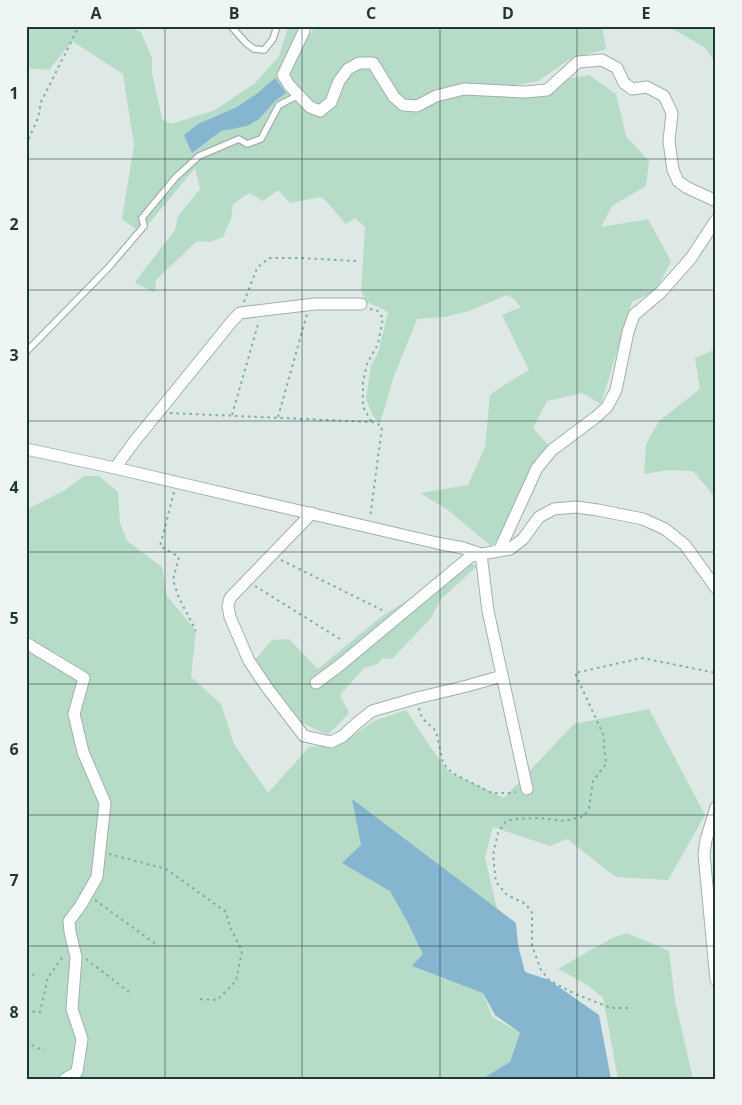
<svg xmlns="http://www.w3.org/2000/svg" width="742" height="1105" font-family="'Open Sans',sans-serif">
	<style>
		.green { fill: #b6dbc7 }
		.water { fill: #85b5cf }
		.lines { fill: none; stroke-linecap: round; stroke-linejoin: round }
		.lane-casing { stroke: #a1b0ae; stroke-width: 8 }
		.street-casing { stroke: #a1b0ae; stroke-width: 13 }
		.path { stroke: #7eada7; stroke-width: 2; stroke-dasharray: 2.5 4; stroke-linecap: butt }
		.lane { stroke: #fff; stroke-width: 5.5 }
		.street { stroke: #fff; stroke-width: 11 }
		.grid { fill: none; stroke: #1f3836; stroke-width: 1; stroke-opacity: 0.55 }
		.neatline { fill: none; stroke: #1f3836; stroke-width: 2 }
		.grid-label { font-size: 16px; text-anchor: middle; font-weight: bold; fill: #1f3836 }
	</style>
	<rect width="100%" height="100%" fill="#dee9e6"/>
	<path class="green" d="M 26,26 L 125,26 L 141,32 L 152,58 L 152,73 L 162,119 L 171,124 L 215,110 L 255,83 L 279,56 L 288,27 L 312,33 L 313,26 L 602,26 L 606,49 L 570,59 L 538,81 L 488,90 L 535,91 L 556,81 L 589,75 L 616,94 L 626,136 L 649,161 L 646,186 L 612,206 L 601,227 L 648,219 L 671,261 L 656,291 L 632,302 L 601,404 L 582,393 L 547,401 L 533,428 L 550,447 L 537,457 L 513,514 L 492,547 L 448,510 L 420,493 L 468,485 L 485,447 L 490,395 L 504,385 L 529,370 L 502,315 L 521,307 L 514,299 L 507,295 L 469,311 L 444,317 L 417,319 L 394,376 L 380,423 L 373,416 L 366,399 L 371,365 L 378,353 L 388,312 L 366,301 L 361,291 L 365,227 L 355,218 L 346,224 L 325,200 L 320,197 L 290,203 L 278,190 L 263,201 L 249,193 L 233,204 L 231,219 L 223,237 L 210,242 L 197,241 L 156,280 L 155,292 L 139,285 L 135,282 L 175,230 L 178,216 L 200,189 L 195,168 L 141,233 L 122,219 L 134,145 L 123,74 L 72,41 L 49,70 L 26,68 Z
		M 668,26 L 716,26 L 716,63 L 704,47 Z
		M 716,349 L 716,496 L 715,497 L 693,471 L 668,470 L 644,474 L 646,444 L 659,421 L 700,389 L 695,358 Z
		M 84,476 L 99,476 L 118,492 L 120,523 L 127,541 L 162,567 L 167,596 L 196,631 L 191,677 L 221,704 L 234,744 L 268,793 L 309,747 L 341,744 L 374,721 L 406,710 L 431,748 L 449,772 L 504,798 L 574,724 L 649,709 L 705,815 L 668,880 L 616,877 L 567,839 L 550,846 L 493,827 L 485,858 L 503,934 L 483,993 L 492,1017 L 520,1033 L 510,1062 L 482,1079 L 26,1079 L 26,510 L 65,490 Z
		M 468,562 L 477,566 L 441,599 L 431,618 L 392,659 L 383,658 L 377,664 L 364,668 L 340,695 L 349,713 L 328,735 L 302,723 L 254,661 L 272,640 L 289,639 L 318,669 L 381,617 Z
		M 627,933 L 669,951 L 675,1001 L 693,1079 L 618,1079 L 603,998 L 586,984 L 558,969 L 612,938 Z"/>
	<path class="water" d="M 275,78 L 286,93 L 275,101 L 259,119 L 247,126 L 221,131 L 192,153 L 184,135 L 198,124 L 237,107 L 258,93 Z
		M 352,799 L 516,923 L 518,945 L 525,972 L 549,980 L 599,1015 L 611,1079 L 482,1079 L 510,1062 L 520,1033 L 495,1015 L 483,993 L 412,966 L 423,954 L 407,921 L 390,891 L 342,863 L 361,845 Z"/>
	<g class="lines">
		<g class="lane-casing">
			<path id="lane" d="M 231,26 L 246,43 L 254,49 L 264,50 L 273,39 L 277,26
				M 26,352 L 109,267 L 144,226 L 142,218 L 176,177 L 199,156 L 239,139 L 247,144 L 261,139 L 279,105 L 299,95"/>
		</g>
		<g class="street-casing">
			<path id="street" d="M 304,31 L 283,75 L 289,85 L 310,107 L 320,111 L 331,102 L 339,81 L 348,69 L 359,63 L 373,63 L 394,97 L 403,105 L 417,106 L 436,96 L 464,89 L 525,92 L 547,90 L 578,62 L 602,60 L 617,68 L 624,83 L 632,89 L 647,87 L 664,96 L 672,113 L 669,141 L 673,170 L 678,181 L 686,187 L 716,201
				M 26,449 L 115,468 L 437,543 L 463,548 L 481,554
				M 115,468 L 134,442 L 233,320 L 240,313 L 315,304 L 361,304
				M 312,513 L 230,598 L 228,606 L 230,617 L 249,661 L 268,689 L 304,736 L 331,742 L 343,736 L 357,723 L 372,711 L 417,698 L 467,686 L 502,676
				M 499,551 L 537,468 L 552,450 L 596,417 L 607,407 L 616,390 L 628,332 L 634,315 L 661,292 L 691,258 L 716,220
				M 481,554 L 488,611 L 527,789
				M 26,643 L 84,678 L 74,714 L 83,752 L 105,803 L 97,877 L 81,905 L 69,921 L 70,932 L 76,957 L 72,1009 L 82,1039 L 77,1072 L 65,1079
				M 316,683 L 340,665 L 471,556 L 510,549 L 523,539 L 539,517 L 554,509 L 576,507 L 598,510 L 643,519 L 665,529 L 685,545 L 716,588
				M 716,807 L 706,840 L 704,854 L 716,980"/>
		</g>
		<path class="path" d="M 26,145 L 38,118 L 41,102 L 79,26
			M 244,302 L 257,268 L 269,258 L 301,258 L 356,261
			M 370,309 L 378,311 L 383,318 L 378,344 L 367,364 L 363,382 L 363,407 L 371,421
			M 170,413 L 372,422 L 378,424 L 382,427 L 370,518
			M 232,415 L 259,321
			M 278,417 L 307,314
			M 174,492 L 160,546 L 179,557 L 173,580 L 179,598 L 196,631
			M 281,560 L 386,612
			M 255,586 L 340,639
			M 419,708 L 422,718 L 436,731 L 443,763 L 452,773 L 492,793 L 512,793 L 516,792
			M 109,854 L 166,869 L 226,912 L 230,927 L 242,951 L 236,981 L 217,1000 L 200,999
			M 26,898 L 27,900 L 26,903
			M 95,900 L 157,945
			M 86,959 L 129,992
			M 26,973 L 34,975
			M 628,1008 L 611,1008 L 573,993 L 549,980 L 541,970 L 532,946 L 532,913 L 526,904 L 507,895 L 496,882 L 493,855 L 498,833 L 506,821 L 515,819 L 539,818 L 565,821 L 584,816 L 589,808 L 593,781 L 606,764 L 603,734 L 575,673 L 642,658 L 716,673
			M 26,1011 L 40,1012 L 48,977 L 64,955
			M 26,1042 L 44,1051"/>
		<use href="#lane" class="lane"/>
		<use href="#street" class="street"/>
	</g>
	<path class="grid" d="M 165,26 L 165,1079M 302,26 L 302,1079M 440,26 L 440,1079M 577,26 L 577,1079M 26,159 L 716,159M 26,290 L 716,290M 26,421 L 716,421M 26,552 L 716,552M 26,684 L 716,684M 26,815 L 716,815M 26,946 L 716,946"/>
	<rect width="742" height="1105" fill="none" stroke="#eef6f3" stroke-width="55"/>
	<rect x="28" y="28" width="686" height="1050" class="neatline"/>
	<g class="grid-label">
		<text x="96" y="19">A</text>
		<text x="234" y="19">B</text>
		<text x="371" y="19">C</text>
		<text x="508" y="19">D</text>
		<text x="646" y="19">E</text>
		<text x="14" y="99">1</text>
		<text x="14" y="230">2</text>
		<text x="14" y="361">3</text>
		<text x="14" y="493">4</text>
		<text x="14" y="624">5</text>
		<text x="14" y="755">6</text>
		<text x="14" y="886">7</text>
		<text x="14" y="1018">8</text>
	</g>
</svg>
